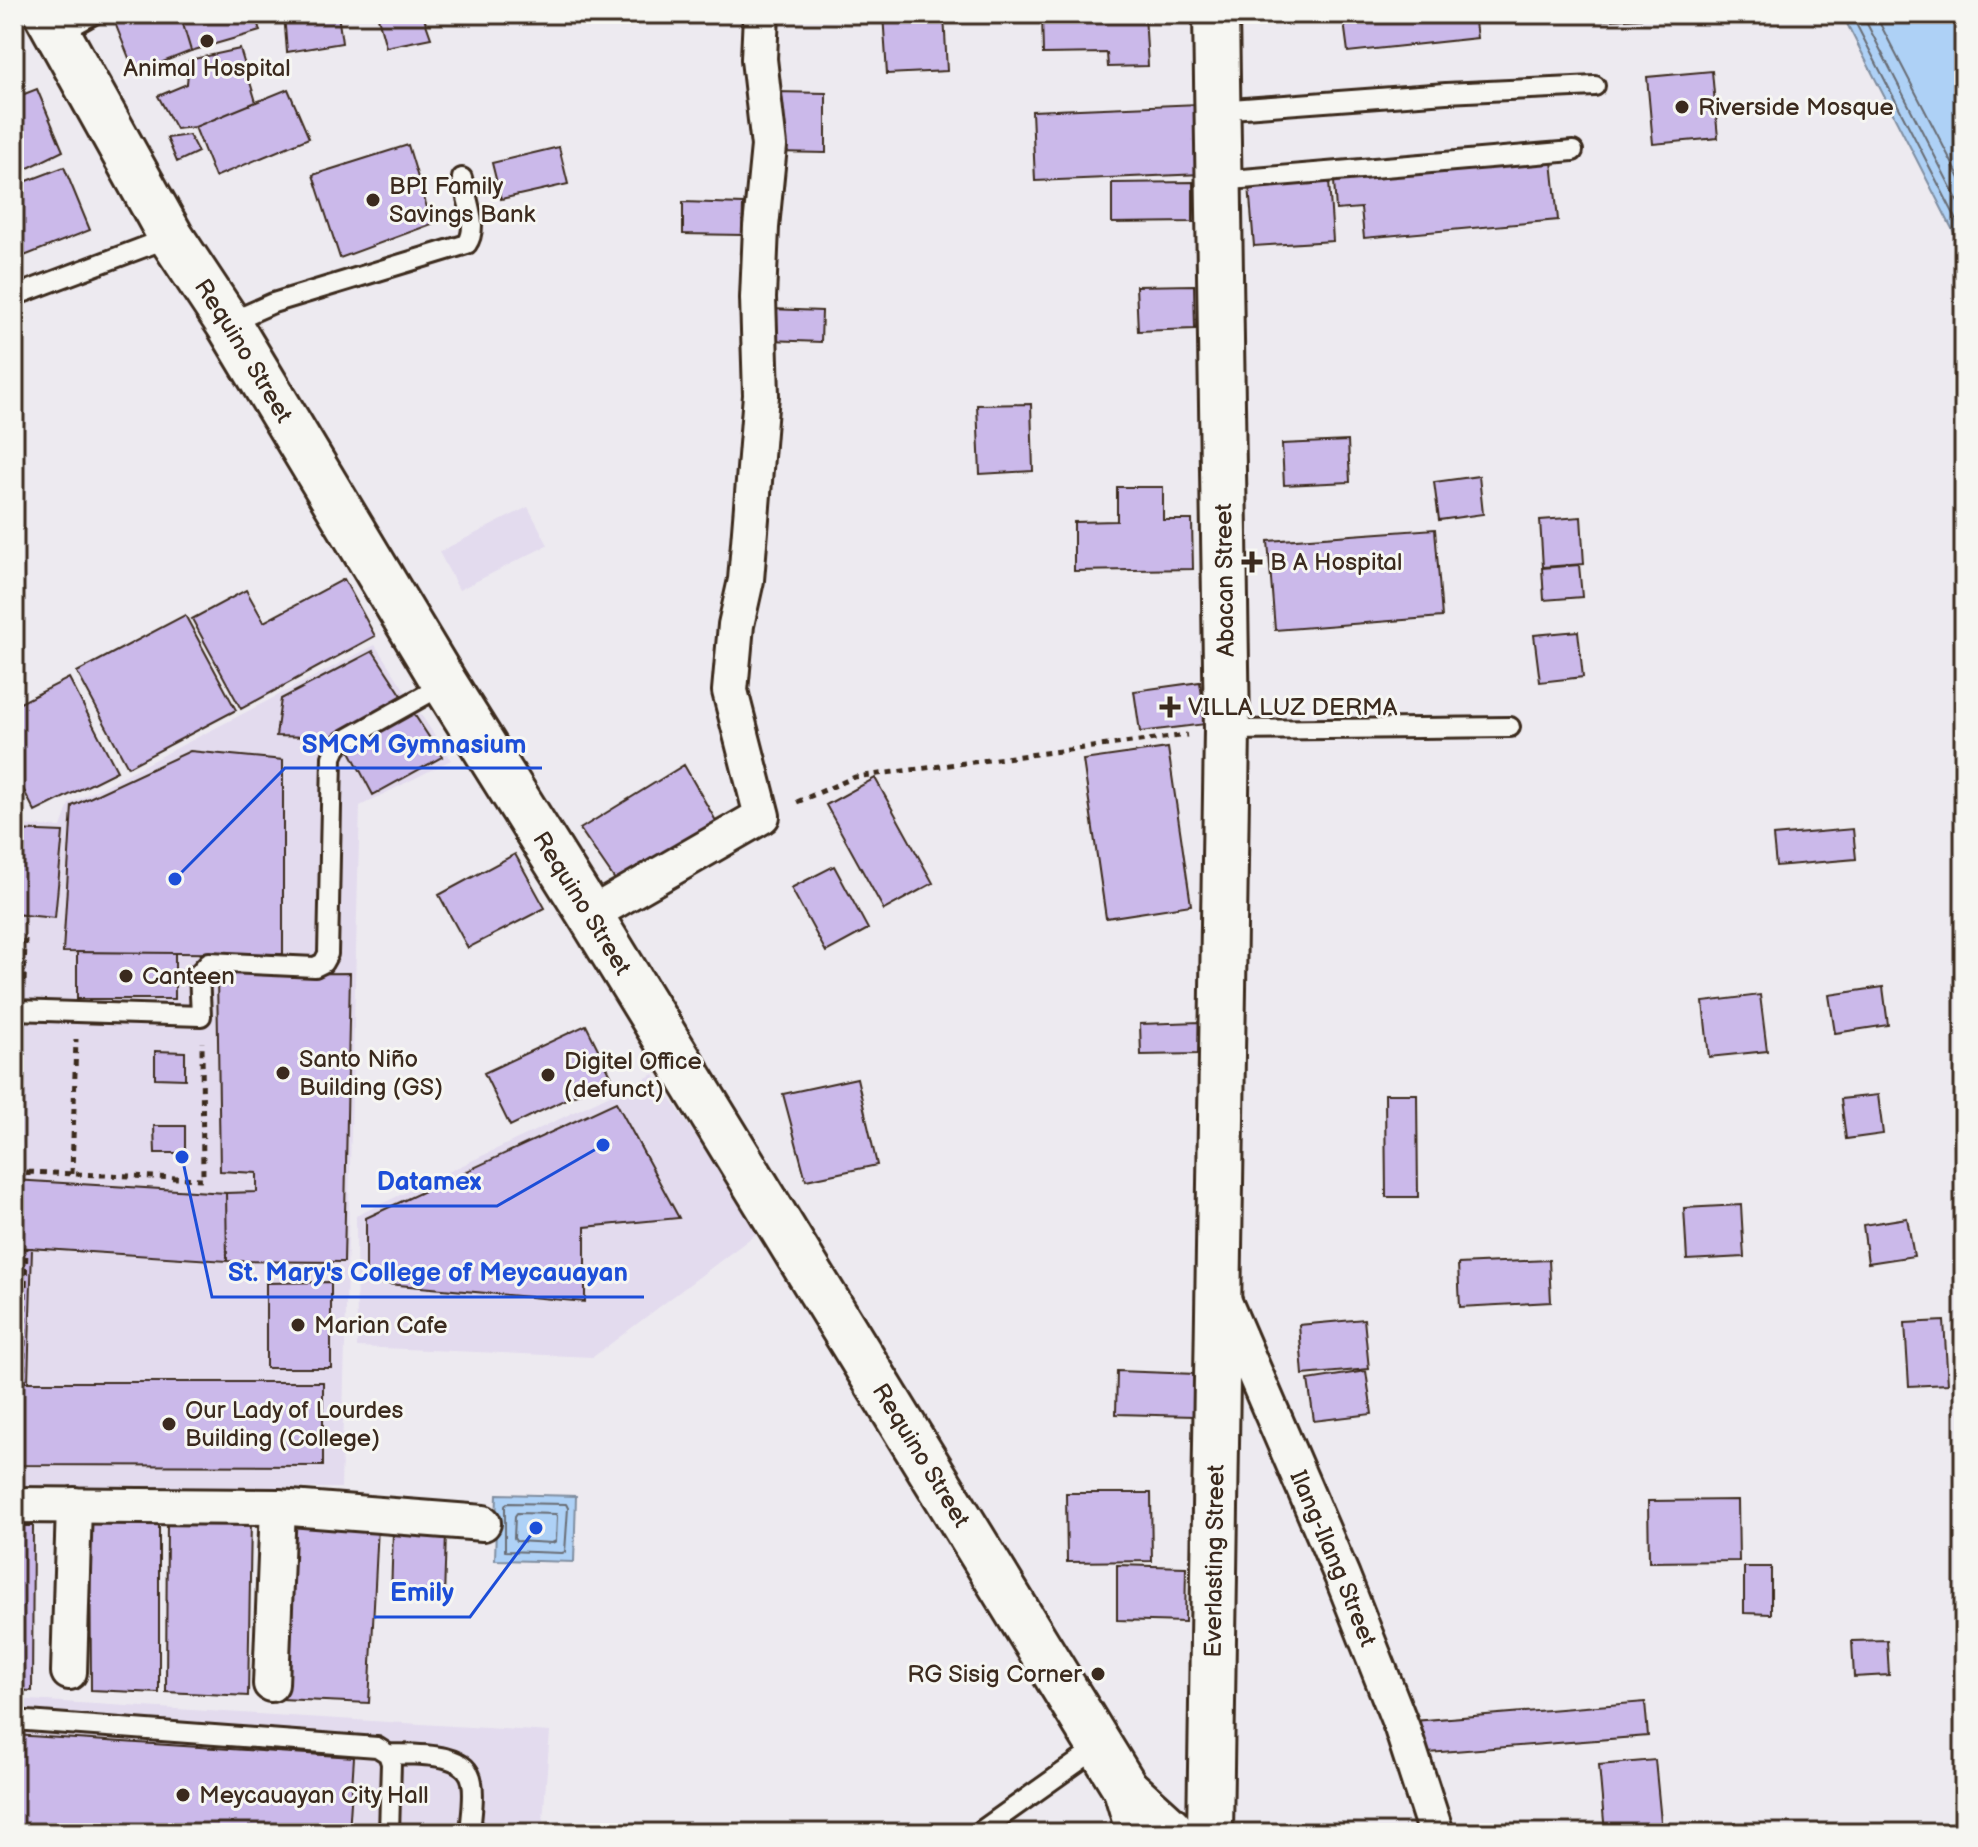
<svg xmlns="http://www.w3.org/2000/svg" width="1978" height="1847" font-family="'Balsamiq Sans',sans-serif">
	<style>
		.built { fill: #e3dbee }
		.water { fill: #aed1f6; stroke: #808ea0; stroke-width: 2 }
		.lines { fill: none; stroke-linecap: round; stroke-linejoin: round }
		.shore { stroke: #696d74; stroke-width: 2 }
		.building { fill: #cbb9ea; stroke: #3b2a1e; stroke-width: 2 }
		.service-casing { stroke: #3b2a1e; stroke-width: 24 }
		.minor-casing { stroke: #3b2a1e; stroke-width: 40 }
		.tertiary-casing { stroke: #3b2a1e; stroke-width: 50 }
		.secondary-casing { stroke: #3b2a1e; stroke-width: 50 }
		.path { stroke: #3b2a1e; stroke-width: 5; stroke-dasharray: 6 6; stroke-linecap: butt }
		.service { stroke: #f6f6f2; stroke-width: 18 }
		.minor { stroke: #f6f6f2; stroke-width: 34 }
		.tertiary { stroke: #f6f6f2; stroke-width: 44 }
		.secondary { stroke: #f6f6f2; stroke-width: 44 }
		.poi-dot { fill: #3b2a1e; stroke: #f6f6f2; stroke-width: 3 }
		.labels { text-anchor: middle; dominant-baseline: central; stroke-width: 6; stroke-linejoin: round; paint-order: stroke }
		.poi-label { font-size: 24px; fill: #3b2a1e; stroke: #f6f6f2; text-anchor: start }
		.street-label { font-size: 24px; fill: #3b2a1e; stroke: #f6f6f2 }
		.leader { fill: none; stroke: #1d4ed8; stroke-width: 3 }
		.callout-dot { fill: #1d4ed8; stroke: #f6f6f2; stroke-width: 3 }
		.callout-label { font-size: 26px; text-anchor: middle; font-weight: bold; fill: #1d4ed8; stroke: #f6f6f2; stroke-width: 6; stroke-linejoin: round; paint-order: stroke }
	</style>
	<rect width="100%" height="100%" fill="#edeaf0"/>
	<filter id="ink" filterUnits="userSpaceOnUse"><feTurbulence type="fractalNoise" baseFrequency=".0125" numOctaves="2"/><feDisplacementMap in="SourceGraphic" scale="16" xChannelSelector="R" yChannelSelector="G"/><feConvolveMatrix kernelMatrix="1 2 1 2 8 2 1 2 1" color-interpolation-filters="sRGB"/></filter>
	<g filter="url(#ink)">
		<path class="built" d="M 528,507 L 548,545 L 459,590 L 439,552 Z
			M 375,645 L 451,760 L 360,806 L 341,1488 L 14,1491 L 14,825 L 61,827 L 69,804 Z
			M 654,1074 L 760,1231 L 593,1357 L 357,1347 L 356,1216 Z
			M 14,1699 L 550,1732 L 542,1833 L 14,1833 Z"/>
		<path class="water" d="M 1842,14 L 1964,14 L 1964,252 Z
			M 497,1494 L 576,1496 L 574,1562 L 495,1560 Z"/>
		<g class="lines">
			<path class="shore" d="M 1851,14 L 1964,234
				M 1862,14 L 1964,213
				M 1875,14 L 1964,186
				M 507,1503 L 566,1504 L 568,1508 L 565,1552 L 562,1553 L 505,1551 L 505,1506 Z
				M 517,1513 L 556,1514 L 557,1517 L 556,1541 L 552,1543 L 516,1541 L 514,1538 L 515,1516 Z"/>
		</g>
		<path class="building" d="M 126,14 L 180,14 L 191,51 L 135,73 L 113,18 Z
			M 180,14 L 255,14 L 260,31 L 191,51 Z
			M 284,14 L 338,14 L 342,43 L 287,52 Z
			M 377,14 L 434,14 L 424,18 L 431,38 L 386,47 Z
			M 883,14 L 944,14 L 947,71 L 887,74 Z
			M 1042,14 L 1145,14 L 1148,66 L 1108,67 L 1107,53 L 1043,54 Z
			M 1343,14 L 1474,14 L 1477,38 L 1348,52 Z
			M 1593,14 L 1640,14 L 1641,18 L 1593,21 Z
			M 240,49 L 256,102 L 195,127 L 176,129 L 158,96 L 187,84 L 189,60 Z
			M 1712,71 L 1718,138 L 1653,144 L 1647,77 Z
			M 37,89 L 63,151 L 14,175 L 14,98 Z
			M 288,89 L 309,138 L 215,177 L 195,127 Z
			M 775,92 L 826,93 L 826,153 L 774,152 Z
			M 1199,104 L 1202,174 L 1035,181 L 1032,111 Z
			M 189,135 L 198,152 L 177,162 L 167,138 Z
			M 408,145 L 432,224 L 340,258 L 313,175 Z
			M 559,147 L 568,184 L 501,199 L 492,163 Z
			M 1552,161 L 1558,220 L 1364,238 L 1361,208 L 1336,210 L 1334,181 Z
			M 64,167 L 90,230 L 14,260 L 14,186 Z
			M 1329,181 L 1333,241 L 1254,246 L 1249,185 Z
			M 1193,182 L 1193,222 L 1112,223 L 1112,183 Z
			M 683,202 L 743,204 L 742,235 L 683,234 Z
			M 1194,285 L 1195,329 L 1138,331 L 1136,286 Z
			M 770,309 L 822,311 L 821,342 L 769,340 Z
			M 1031,404 L 1033,471 L 980,474 L 977,405 Z
			M 1348,441 L 1350,482 L 1284,485 L 1282,444 Z
			M 1479,476 L 1483,514 L 1439,520 L 1434,482 Z
			M 1117,487 L 1163,487 L 1163,520 L 1192,520 L 1193,569 L 1074,571 L 1074,522 L 1117,521 Z
			M 1581,517 L 1584,564 L 1543,567 L 1540,520 Z
			M 1435,529 L 1442,617 L 1275,630 L 1268,541 Z
			M 1579,565 L 1582,597 L 1544,600 L 1542,568 Z
			M 344,579 L 375,636 L 241,709 L 192,619 L 246,590 L 264,622 Z
			M 185,615 L 236,710 L 128,767 L 77,672 Z
			M 1578,631 L 1583,677 L 1540,682 L 1534,635 Z
			M 373,651 L 442,757 L 373,795 L 343,738 L 276,736 L 281,699 Z
			M 69,678 L 117,771 L 35,812 L 14,771 L 14,706 Z
			M 1200,682 L 1206,724 L 1140,732 L 1134,691 Z
			M 1168,748 L 1191,905 L 1106,918 L 1083,760 Z
			M 190,751 L 283,760 L 283,954 L 63,952 L 72,806 Z
			M 684,765 L 720,828 L 622,890 L 580,829 Z
			M 875,778 L 933,883 L 884,910 L 826,805 Z
			M 1853,829 L 1856,859 L 1776,866 L 1773,836 Z
			M 14,830 L 63,832 L 55,918 L 14,914 Z
			M 515,854 L 545,908 L 468,948 L 439,895 Z
			M 834,866 L 868,929 L 826,952 L 791,888 Z
			M 77,952 L 175,953 L 175,999 L 77,999 Z
			M 350,973 L 344,1262 L 227,1261 L 226,1193 L 257,1192 L 257,1173 L 220,1171 L 217,974 Z
			M 1883,987 L 1888,1025 L 1835,1033 L 1829,995 Z
			M 1760,995 L 1767,1051 L 1709,1057 L 1703,1002 Z
			M 1200,1022 L 1200,1054 L 1141,1055 L 1140,1024 Z
			M 586,1025 L 612,1077 L 510,1126 L 484,1073 Z
			M 155,1051 L 185,1052 L 185,1079 L 155,1078 Z
			M 155,1051 L 185,1052 L 185,1079 L 155,1078 Z
			M 857,1078 L 877,1165 L 806,1180 L 783,1094 Z
			M 1385,1094 L 1417,1094 L 1418,1197 L 1386,1197 Z
			M 1878,1095 L 1883,1134 L 1846,1139 L 1841,1099 Z
			M 616,1102 L 679,1218 L 585,1227 L 585,1302 L 366,1282 L 366,1218 Z
			M 154,1126 L 185,1126 L 185,1153 L 155,1153 Z
			M 154,1126 L 185,1126 L 185,1153 L 155,1153 Z
			M 14,1180 L 226,1193 L 227,1261 L 14,1247 Z
			M 1741,1205 L 1744,1257 L 1687,1260 L 1684,1208 Z
			M 1907,1218 L 1914,1256 L 1868,1263 L 1863,1225 Z
			M 14,1248 L 32,1248 L 28,1382 L 17,1382 L 20,1274 L 14,1274 Z
			M 1549,1260 L 1551,1302 L 1460,1307 L 1458,1264 Z
			M 331,1282 L 331,1368 L 266,1368 L 266,1283 Z
			M 1364,1319 L 1369,1369 L 1303,1375 L 1299,1325 Z
			M 1944,1321 L 1948,1384 L 1909,1386 L 1905,1323 Z
			M 1117,1371 L 1196,1374 L 1195,1416 L 1116,1414 Z
			M 1366,1371 L 1372,1414 L 1314,1421 L 1308,1380 Z
			M 14,1382 L 323,1382 L 323,1466 L 14,1465 Z
			M 1066,1493 L 1151,1493 L 1152,1561 L 1067,1562 Z
			M 1738,1500 L 1739,1561 L 1649,1562 L 1648,1501 Z
			M 167,1519 L 251,1519 L 248,1696 L 166,1692 Z
			M 90,1520 L 159,1522 L 159,1693 L 91,1690 Z
			M 287,1520 L 378,1526 L 369,1703 L 281,1699 Z
			M 14,1526 L 33,1526 L 32,1691 L 14,1690 Z
			M 393,1531 L 446,1533 L 444,1599 L 391,1597 Z
			M 1117,1565 L 1186,1567 L 1185,1622 L 1117,1620 Z
			M 1744,1567 L 1771,1567 L 1771,1614 L 1744,1613 Z
			M 1887,1640 L 1889,1675 L 1854,1677 L 1852,1641 Z
			M 1645,1702 L 1648,1736 L 1428,1753 L 1414,1721 Z
			M 14,1735 L 354,1757 L 349,1833 L 14,1833 Z
			M 1655,1760 L 1662,1832 L 1605,1833 L 1599,1765 Z"/>
		<g class="lines">
			<g class="service-casing">
				<path id="service" d="M 58,34 L 94,14
					M 1218,110 L 1446,93 L 1595,86
					M 1219,181 L 1573,151
					M 14,296 L 171,237
					M 228,323 L 273,303 L 467,244 C 479,227 466,198 462,178
					M 1227,730 L 1510,727
					M 14,1010 L 201,1016 L 199,973 L 209,962 L 315,967 L 323,963 L 328,954 L 332,757 L 336,748 L 343,741 L 445,684
					M 14,1720 L 377,1747 L 388,1754 L 391,1763 L 389,1833
					M 388,1754 C 412,1755 467,1750 472,1782 C 475,1798 471,1817 470,1833
					M 978,1833 L 1100,1746"/>
			</g>
			<g class="minor-casing">
				<g id="minor">
					<path d="M 590,915 L 762,816 L 730,691 L 736,625 L 746,580 L 761,395 L 758,298 L 761,227 L 769,146 L 759,59 L 761,14"/>
					<path id="s1" d="M 1222,1297 L 1342,1576 L 1402,1728 L 1436,1833"/>
					<path d="M 14,1505 L 278,1507 L 483,1523"/>
					<path d="M 69,1672 L 74,1505"/>
					<path d="M 271,1684 L 278,1507"/>
				</g>
			</g>
			<g class="tertiary-casing">
				<g id="tertiary">
					<path id="s2" d="M 47,14 L 171,237 L 228,323 L 445,684 L 590,915 L 1126,1789 L 1139,1833"/>
					<path d="M 1126,1789 L 1169,1828 L 1173,1833"/>
				</g>
			</g>
			<g class="secondary-casing">
				<g id="secondary">
					<path id="s3" d="M 1210,1833 L 1227,730 L 1216,14"/>
				</g>
			</g>
			<path class="path" d="M 797,802 L 855,777 L 1187,735
				M 14,937 L 25,938 L 24,982
				M 14,1171 L 28,1172 L 28,1180
				M 28,1172 L 203,1179 L 202,1042
				M 72,1174 L 76,1039
				M 23,1382 L 26,1248"/>
			<use href="#service" class="service"/>
			<use href="#minor" class="minor"/>
			<use href="#tertiary" class="tertiary"/>
			<use href="#secondary" class="secondary"/>
		</g>
	</g>
	<g class="poi-dot">
		<circle cx="207" cy="41" r="8"/>
		<circle cx="1682" cy="107" r="8"/>
		<circle cx="373" cy="200" r="8"/>
		<path d="M1248 550h8v8h8v8h-8v8h-8v-8h-8v-8h8z"/>
		<path d="M1166 695h8v8h8v8h-8v8h-8v-8h-8v-8h8z"/>
		<circle cx="126" cy="976" r="8"/>
		<circle cx="283" cy="1073" r="8"/>
		<circle cx="548" cy="1075" r="8"/>
		<circle cx="298" cy="1325" r="8"/>
		<circle cx="169" cy="1424" r="8"/>
		<circle cx="1098" cy="1674" r="8"/>
		<circle cx="183" cy="1795" r="8"/>
	</g>
	<g class="labels">
		<g class="poi-label">
			<text x="207" y="68" text-anchor="middle">Animal Hospital</text>
			<text x="1698" y="107">Riverside Mosque</text>
			<text x="389" y="186">BPI Family<tspan x="389" dy="28">Savings Bank</tspan></text>
			<text x="1270" y="562">B A Hospital</text>
			<text x="1188" y="707">VILLA LUZ DERMA</text>
			<text x="142" y="976">Canteen</text>
			<text x="299" y="1059">Santo Niño<tspan x="299" dy="28">Building (GS)</tspan></text>
			<text x="564" y="1061">Digitel Office<tspan x="564" dy="28">(defunct)</tspan></text>
			<text x="314" y="1325">Marian Cafe</text>
			<text x="185" y="1410">Our Lady of Lourdes<tspan x="185" dy="28">Building (College)</tspan></text>
			<text x="1082" y="1674" text-anchor="end">RG Sisig Corner</text>
			<text x="199" y="1795">Meycauayan City Hall</text>
		</g>
		<g class="street-label">
			<text stroke="none"><textPath href="#s2" startOffset="390">Requino Street</textPath></text>
			<text transform="translate(1225 580) rotate(-91)">Abacan Street</text>
			<text stroke="none"><textPath href="#s2" startOffset="1038">Requino Street</textPath></text>
			<text stroke="none"><textPath href="#s2" startOffset="1686">Requino Street</textPath></text>
			<text stroke="none"><textPath href="#s1" startOffset="284">Ilang-Ilang Street</textPath></text>
			<text stroke="none"><textPath href="#s3" startOffset="272">Everlasting Street</textPath></text>
		</g>
	</g>
	<path class="leader" d="M175 879L285 768H542M603 1145L497 1206H361M182 1157L212 1297H644M536 1528L470 1617H374"/>
	<g class="callout-dot">
		<circle cx="175" cy="879" r="8"/>
		<circle cx="603" cy="1145" r="8"/>
		<circle cx="182" cy="1157" r="8"/>
		<circle cx="536" cy="1528" r="8"/>
	</g>
	<g class="callout-label">
		<text x="414" y="753">SMCM Gymnasium</text>
		<text x="429" y="1190">Datamex</text>
		<text x="428" y="1281">St. Mary's College of Meycauayan</text>
		<text x="422" y="1601">Emily</text>
	</g>
	<rect width="1978" height="1847" fill="none" stroke="#f6f6f2" stroke-width="48"/>
	<rect x="24" y="24" width="1930" height="1799" fill="none" stroke="#3b2a1e" stroke-width="3" filter="url(#ink)"/>
</svg>
